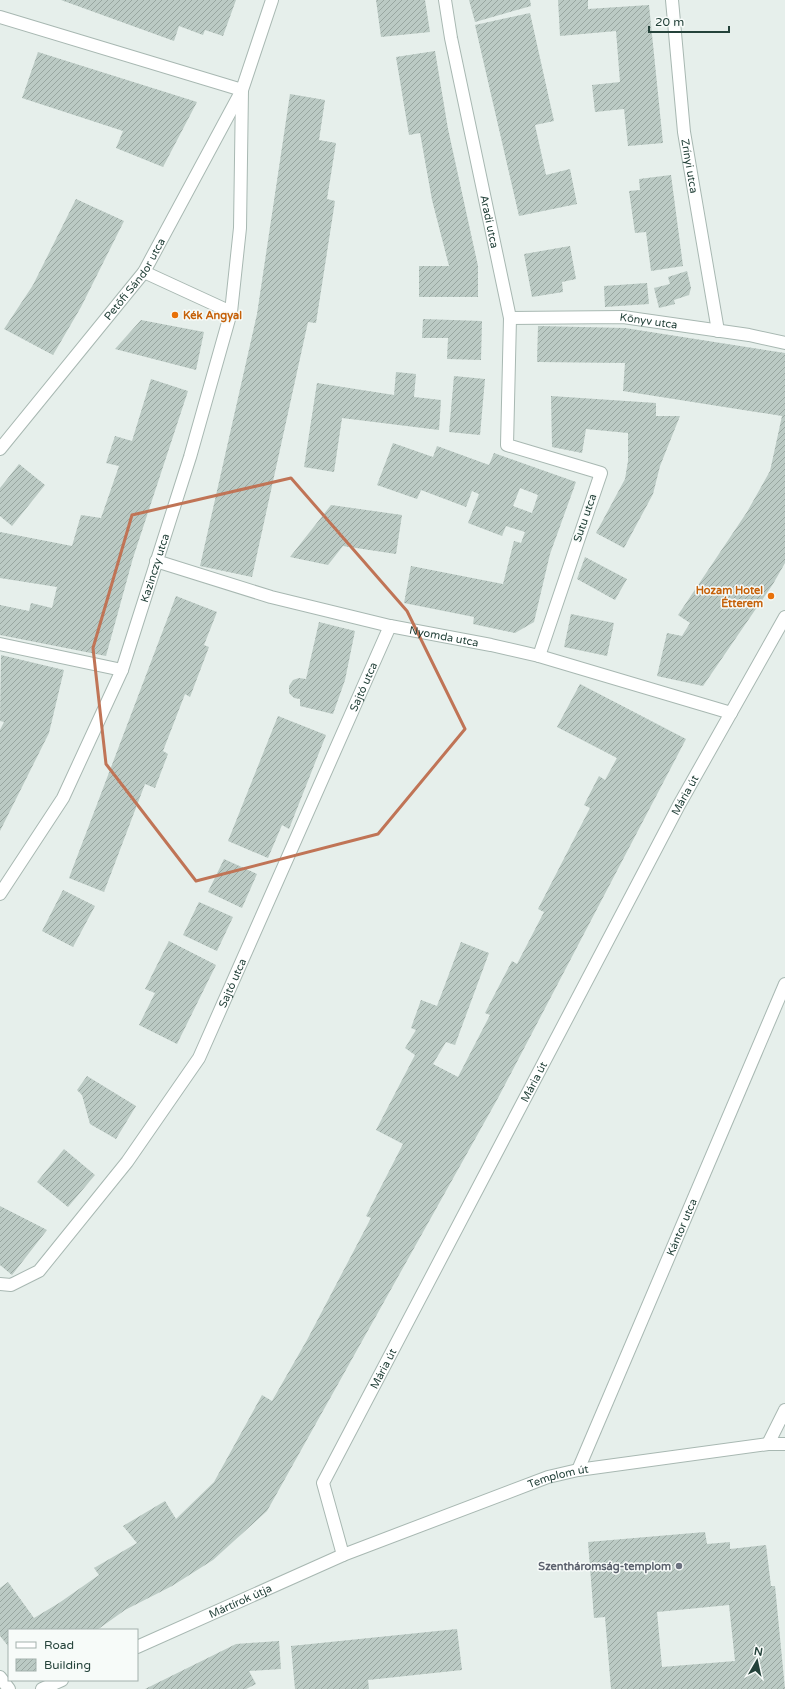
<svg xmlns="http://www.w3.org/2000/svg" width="785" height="1689" font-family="'Varela Round',sans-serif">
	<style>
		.building { fill: url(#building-hatch); fill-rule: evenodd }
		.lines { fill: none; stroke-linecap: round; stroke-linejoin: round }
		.minor-casing { stroke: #a8b8b2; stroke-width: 14 }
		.minor { stroke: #fff; stroke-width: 12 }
		.marked { fill: none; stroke: #c07456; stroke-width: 3; stroke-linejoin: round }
		.food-dot { fill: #e8710a; stroke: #f7fbf9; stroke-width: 1.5 }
		.worship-dot { fill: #6b7280; stroke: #f7fbf9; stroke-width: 1.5 }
		.labels { text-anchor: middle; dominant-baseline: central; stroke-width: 3; stroke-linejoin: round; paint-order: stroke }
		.street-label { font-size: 11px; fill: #24423a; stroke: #f7fbf9 }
		.food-label { font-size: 11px; font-weight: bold; fill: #c56008; stroke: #f7fbf9; text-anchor: start }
		.worship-label { font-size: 11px; font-weight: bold; fill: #5b616d; stroke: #f7fbf9; text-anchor: end }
	</style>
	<defs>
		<pattern id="building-hatch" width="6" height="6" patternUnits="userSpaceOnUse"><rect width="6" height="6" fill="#bbcac4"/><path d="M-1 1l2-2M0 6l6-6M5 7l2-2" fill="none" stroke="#98a6a0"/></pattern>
	</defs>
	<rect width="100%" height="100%" fill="#e6efeb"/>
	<path class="building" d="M 61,0 L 236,0 L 223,36 L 205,30 L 203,35 L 179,26 L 174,41 Z
		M 376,0 L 425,0 L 430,32 L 381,37 Z
		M 469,0 L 530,0 L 531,6 L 475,22 Z
		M 558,0 L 588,0 L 588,9 L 649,5 L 663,143 L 628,146 L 624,109 L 595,112 L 592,85 L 620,82 L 616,31 L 560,36 Z
		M 530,13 L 554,121 L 535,125 L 546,175 L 570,169 L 577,204 L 519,216 L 475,25 Z
		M 435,51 L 448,129 L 478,266 L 478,297 L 419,297 L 419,266 L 449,266 L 432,200 L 420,133 L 409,135 L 396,57 Z
		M 38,52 L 197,102 L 163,167 L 116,148 L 123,131 L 22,98 Z
		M 290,94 L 325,100 L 319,140 L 336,143 L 327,199 L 335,201 L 316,323 L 308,322 L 252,577 L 200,566 L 257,314 Z
		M 671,175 L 683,266 L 651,271 L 646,232 L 635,233 L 629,191 L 640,190 L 639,179 Z
		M 76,199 L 124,221 L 81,307 L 53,355 L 4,329 L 33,285 Z
		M 570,246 L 576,279 L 562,282 L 563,292 L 532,297 L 524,254 Z
		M 687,271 L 691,288 L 689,295 L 674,300 L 675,304 L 659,308 L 654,288 L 670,284 L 668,277 Z
		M 647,283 L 649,304 L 605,307 L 604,286 Z
		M 423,319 L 482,321 L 481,360 L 447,359 L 448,338 L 422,338 Z
		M 141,320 L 204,332 L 196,370 L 115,349 Z
		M 538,326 L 625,328 L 785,353 L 785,563 L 773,584 L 703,686 L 657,676 L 667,633 L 682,636 L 690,623 L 678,615 L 747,512 L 770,471 L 782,416 L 623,391 L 625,363 L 537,362 Z
		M 396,372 L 416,374 L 414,397 L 441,400 L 439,430 L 342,418 L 334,472 L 304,467 L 317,383 L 394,395 Z
		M 454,376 L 485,379 L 480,435 L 449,432 Z
		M 151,379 L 188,391 L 133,558 L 106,656 L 0,635 L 0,605 L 29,611 L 31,603 L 52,608 L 57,587 L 0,578 L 0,532 L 72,546 L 81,515 L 101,518 L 119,466 L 106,463 L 115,436 L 132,441 Z
		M 551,396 L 656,403 L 656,416 L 680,416 L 660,466 L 653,494 L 624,548 L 596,533 L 625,479 L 628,461 L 628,433 L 586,429 L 582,453 L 552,447 Z
		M 393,443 L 433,457 L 437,446 L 489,465 L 494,453 L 576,482 L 550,554 L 534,622 L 515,633 L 473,624 L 474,617 L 404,603 L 411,566 L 503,584 L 514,541 L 521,543 L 525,532 L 506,526 L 502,536 L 468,523 L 479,494 L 472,491 L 466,507 L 421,490 L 417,499 L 377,485 ZM 520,488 L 538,495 L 532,513 L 513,506 Z
		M 19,464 L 45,485 L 12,526 L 0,516 L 0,488 Z
		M 331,505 L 402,515 L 396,554 L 343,546 L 328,565 L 290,557 Z
		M 585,557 L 627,579 L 615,600 L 577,579 Z
		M 176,596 L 217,612 L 204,645 L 209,647 L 190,697 L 185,694 L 163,751 L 168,754 L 155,788 L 145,784 L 104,892 L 69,878 Z
		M 571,614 L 614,623 L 607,656 L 564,647 Z
		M 319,622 L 355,631 L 345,680 L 333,714 L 300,706 L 300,699 L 294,698 L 289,693 L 289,686 L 293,680 L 299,678 L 306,679 Z
		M 1,655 L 64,670 L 49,733 L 0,831 L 0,730 L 4,722 L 0,721 Z
		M 580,684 L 686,739 L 498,1098 L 267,1511 L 213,1560 L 172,1586 L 125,1610 L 97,1630 L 9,1630 L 9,1647 L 0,1636 L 0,1588 L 8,1582 L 34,1618 L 59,1603 L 99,1575 L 94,1568 L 137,1543 L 123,1526 L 165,1501 L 176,1519 L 214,1482 L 262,1395 L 272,1401 L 307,1340 L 371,1218 L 366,1216 L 403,1144 L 376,1130 L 415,1055 L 405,1048 L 416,1030 L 411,1028 L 421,1000 L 437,1006 L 461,942 L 489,953 L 455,1045 L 446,1042 L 433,1064 L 458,1077 L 490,1015 L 485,1013 L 512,961 L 517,964 L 544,912 L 538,909 L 590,808 L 584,805 L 599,776 L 605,780 L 617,758 L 557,727 Z
		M 278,716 L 326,735 L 289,829 L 282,825 L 268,858 L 228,841 Z
		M 224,859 L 257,874 L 242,908 L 208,892 Z
		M 63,890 L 95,906 L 73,947 L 42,931 Z
		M 199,902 L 233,917 L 217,951 L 183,935 Z
		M 169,941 L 216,965 L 177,1044 L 139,1025 L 155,993 L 145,989 Z
		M 87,1076 L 136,1106 L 116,1139 L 90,1124 L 82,1095 L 77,1090 Z
		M 64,1149 L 95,1175 L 68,1207 L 37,1182 Z
		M 0,1206 L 47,1230 L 12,1275 L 0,1265 Z
		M 705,1532 L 707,1544 L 730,1542 L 730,1549 L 766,1545 L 771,1586 L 775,1586 L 785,1689 L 611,1689 L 605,1617 L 594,1618 L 588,1542 ZM 729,1605 L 735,1661 L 662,1667 L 657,1612 Z
		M 457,1629 L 462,1670 L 368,1680 L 369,1689 L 295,1689 L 291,1646 Z
		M 279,1641 L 281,1669 L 249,1671 L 256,1684 L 246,1689 L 145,1689 L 236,1644 Z"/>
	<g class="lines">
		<g class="minor-casing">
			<g id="minor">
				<path id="s1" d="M 445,0 L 451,38 L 510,318 L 507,445 L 601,473 L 539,656"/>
				<path id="s2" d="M 672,0 L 684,132 L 718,331"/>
				<path d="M 0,17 L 242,90 L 240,228 L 231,312"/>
				<path id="s3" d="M 510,318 L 623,317 L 749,335 L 785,343"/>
				<path id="s4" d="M 0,449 L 144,272 L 242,90 L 272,0"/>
				<path id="s5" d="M 156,561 L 271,597 L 390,626 L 491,645 L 539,656 L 731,713"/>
				<path d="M 0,644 L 122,670"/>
				<path id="s6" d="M 0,894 L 63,798 L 122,670 L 190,457 L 231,312 L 144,272"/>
				<path id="s7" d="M 0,1284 L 11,1285 L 39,1271 L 127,1162 L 199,1058 L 390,626"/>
				<path d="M 768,1444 L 785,1410"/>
				<path id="s8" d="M 578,1470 L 785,984"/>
				<path id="s9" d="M 343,1555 L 323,1483 L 679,805 L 785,617"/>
				<path id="s10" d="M 137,1647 L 343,1555 L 548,1477 L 578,1470 L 768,1444 L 785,1444"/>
				<path d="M 0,1677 L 9,1689"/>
				<path d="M 42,1689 L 62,1680"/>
			</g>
		</g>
		<use href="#minor" class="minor"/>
	</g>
	<path class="marked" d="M 291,478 L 407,611 L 465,729 L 378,834 L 196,881 L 106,764 L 93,648 L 132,515 Z"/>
	<g class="food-dot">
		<circle cx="175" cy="315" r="4"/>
		<circle cx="771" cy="596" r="4"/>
	</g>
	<circle class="worship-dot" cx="679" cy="1566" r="4"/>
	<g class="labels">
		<g class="street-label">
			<text stroke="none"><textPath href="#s2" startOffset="167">Zrínyi utca</textPath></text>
			<text stroke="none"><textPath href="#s1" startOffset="226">Aradi utca</textPath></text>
			<text stroke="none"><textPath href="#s4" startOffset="217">Petőfi Sándor utca</textPath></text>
			<text stroke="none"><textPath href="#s3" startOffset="139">Könyv utca</textPath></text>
			<text transform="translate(585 518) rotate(-71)">Sutu utca</text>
			<text stroke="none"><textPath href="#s6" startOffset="363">Kazinczy utca</textPath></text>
			<text stroke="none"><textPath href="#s5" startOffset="298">Nyomda utca</textPath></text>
			<text stroke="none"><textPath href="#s7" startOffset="715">Sajtó utca</textPath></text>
			<text stroke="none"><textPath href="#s9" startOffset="852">Mária út</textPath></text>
			<text stroke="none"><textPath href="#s7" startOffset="391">Sajtó utca</textPath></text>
			<text stroke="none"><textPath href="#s9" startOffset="528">Mária út</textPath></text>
			<text stroke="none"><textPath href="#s8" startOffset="264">Kántor utca</textPath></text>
			<text stroke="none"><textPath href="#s9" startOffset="204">Mária út</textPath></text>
			<text stroke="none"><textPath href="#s10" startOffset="455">Templom út</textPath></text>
			<text stroke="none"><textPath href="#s10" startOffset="113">Mártírok útja</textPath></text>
		</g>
		<g class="food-label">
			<text x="183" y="315">Kék Angyal</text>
			<text x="763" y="590" text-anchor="end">Hozam Hotel<tspan x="763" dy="13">Étterem</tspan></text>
		</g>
		<g class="worship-label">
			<text x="671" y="1566">Szentháromság-templom</text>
		</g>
	</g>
	<rect x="8" y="1629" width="130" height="52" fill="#f7fbf9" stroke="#a3b1ad"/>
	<rect x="16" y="1642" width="20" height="6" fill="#ffffff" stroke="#a3b1ad"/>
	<text x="44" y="1649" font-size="12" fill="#24423a">Road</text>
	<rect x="16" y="1659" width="20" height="12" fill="url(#building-hatch)" stroke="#a3b1ad"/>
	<text x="44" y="1669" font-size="12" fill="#24423a">Building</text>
	<g transform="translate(757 1661) rotate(9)" stroke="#f7fbf9" stroke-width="3" paint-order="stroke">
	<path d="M0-3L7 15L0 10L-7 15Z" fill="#24423a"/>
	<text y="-6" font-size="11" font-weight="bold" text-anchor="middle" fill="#24423a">N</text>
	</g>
	<path d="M649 26v6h80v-6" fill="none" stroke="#24423a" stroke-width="2"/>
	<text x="655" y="26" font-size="12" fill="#24423a" stroke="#f7fbf9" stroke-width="3" paint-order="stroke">20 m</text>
</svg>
